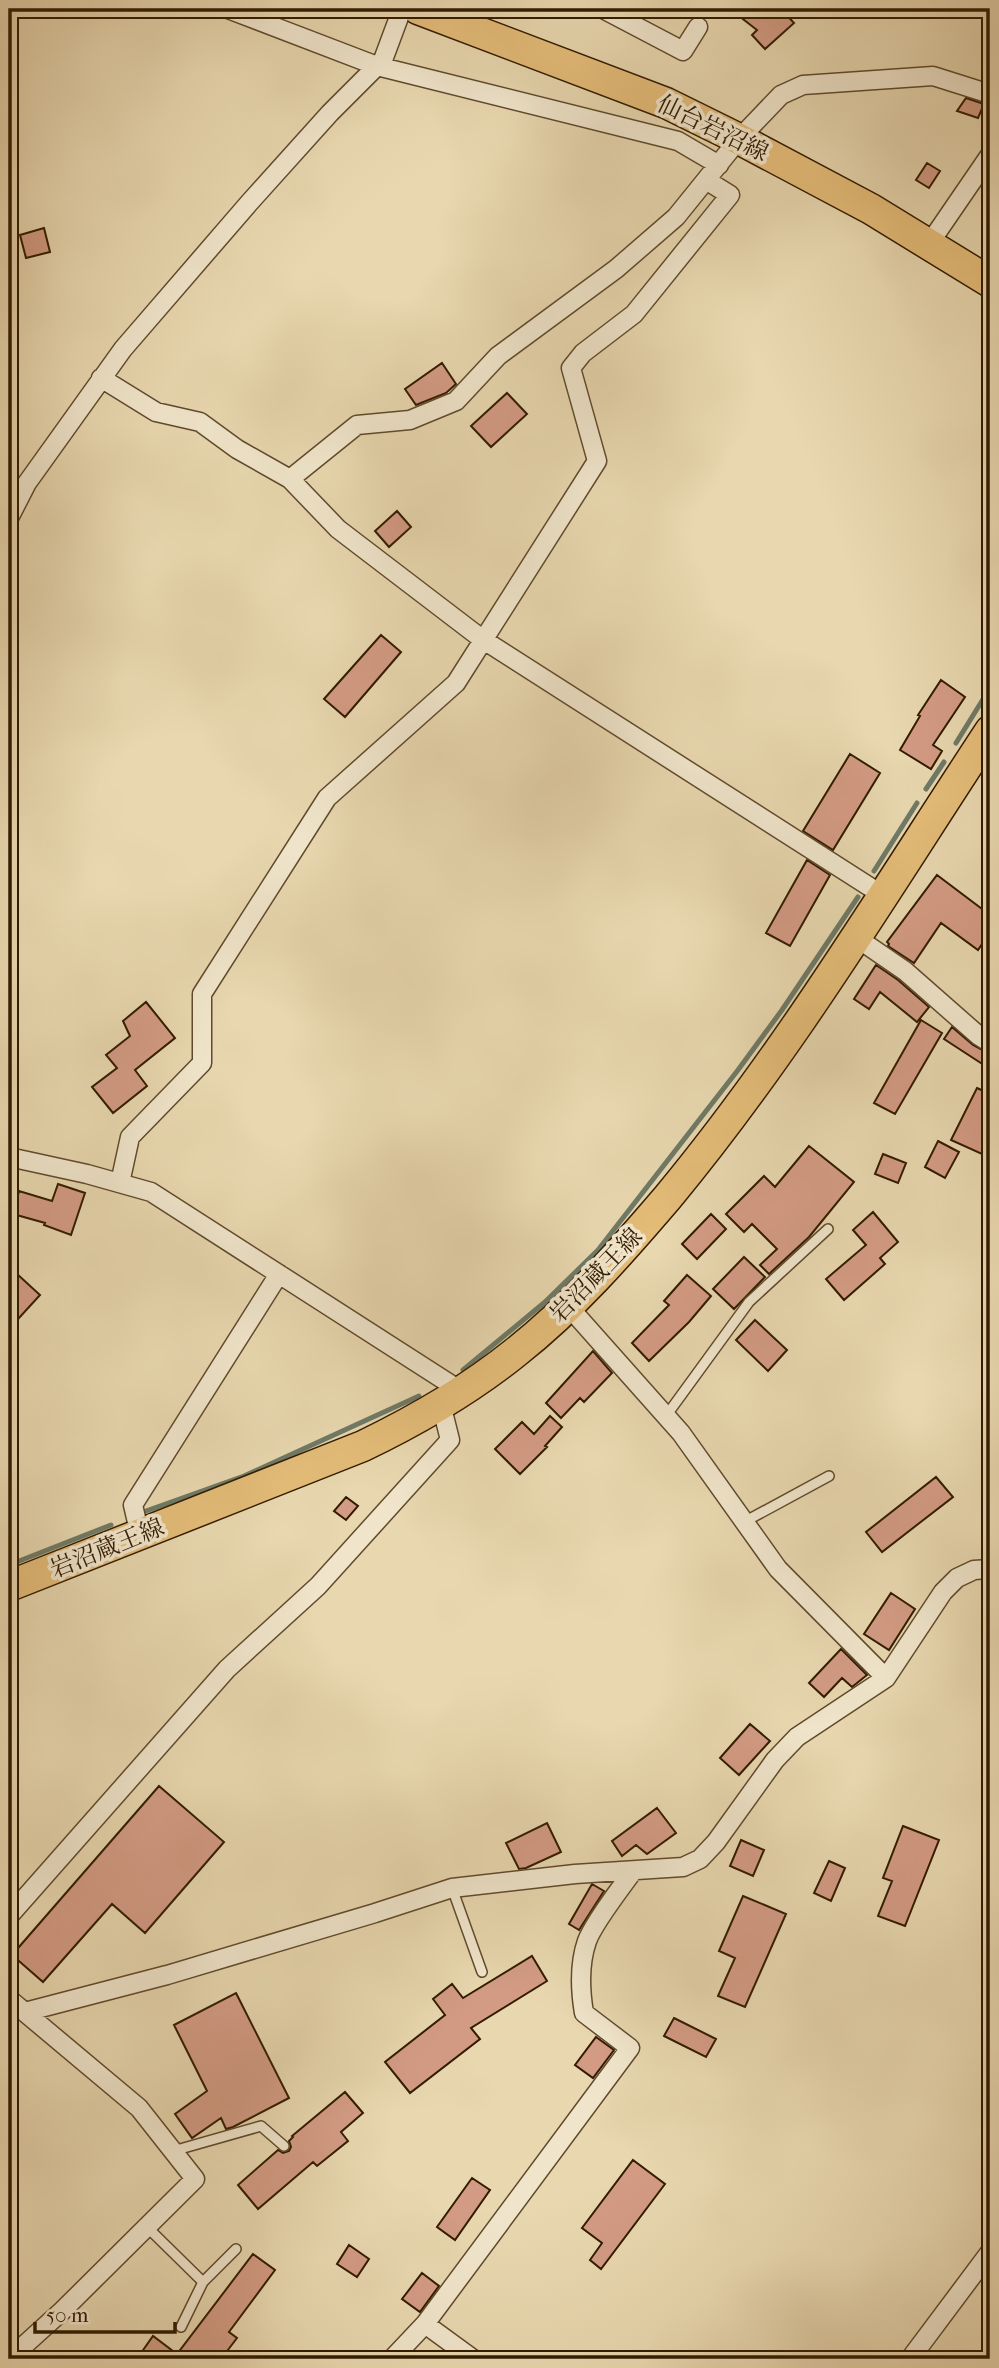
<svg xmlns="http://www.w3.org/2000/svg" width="999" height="2368" font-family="'IM FELL French Canon','Noto Serif JP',serif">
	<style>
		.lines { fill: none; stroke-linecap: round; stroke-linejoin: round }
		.stream { stroke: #6f7a66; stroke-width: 5 }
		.building { fill: #d39b84; stroke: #321b00; stroke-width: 2 }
		.lane-casing { stroke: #604a2c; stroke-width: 12 }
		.street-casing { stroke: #604a2c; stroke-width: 21 }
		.primary-casing { stroke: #321b00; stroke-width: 33 }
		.lane { stroke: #f0e5cb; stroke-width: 9 }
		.street { stroke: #f0e5cb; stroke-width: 18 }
		.primary { stroke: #e4bc78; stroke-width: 30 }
		.labels { text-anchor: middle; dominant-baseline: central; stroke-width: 7; stroke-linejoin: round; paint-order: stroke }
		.street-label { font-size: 24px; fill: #321b00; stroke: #f0e5cb }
	</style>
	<rect width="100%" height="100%" fill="#e8d7af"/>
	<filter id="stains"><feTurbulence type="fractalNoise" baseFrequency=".00286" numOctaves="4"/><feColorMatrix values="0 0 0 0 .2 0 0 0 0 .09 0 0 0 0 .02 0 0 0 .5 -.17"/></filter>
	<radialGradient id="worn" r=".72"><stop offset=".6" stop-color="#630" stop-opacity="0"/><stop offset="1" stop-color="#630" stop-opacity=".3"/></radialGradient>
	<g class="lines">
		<path class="stream" d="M 956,743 L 990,688
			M 926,789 L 944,762
			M 874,871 L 917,803
			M 463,1370 L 545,1302 L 598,1250 L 738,1070 L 782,1010 L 858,897
			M 146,1511 L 244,1476 L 419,1396
			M 9,1565 L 111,1525"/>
	</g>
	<path class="building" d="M 730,9 L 781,9 L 794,23 L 765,49 L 752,35 L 757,30 Z
		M 966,98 L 984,104 L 978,118 L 957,111 Z
		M 927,163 L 940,171 L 929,188 L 916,180 Z
		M 44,228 L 50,252 L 26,258 L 20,235 Z
		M 442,363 L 456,384 L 446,393 L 416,405 L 405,389 Z
		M 507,393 L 527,414 L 491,447 L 471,426 Z
		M 397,511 L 411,527 L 389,547 L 375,531 Z
		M 381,635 L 401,652 L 345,717 L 324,699 Z
		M 941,680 L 965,697 L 933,745 L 942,751 L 931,769 L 900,750 L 920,716 L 918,715 Z
		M 850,754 L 880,773 L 833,850 L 803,831 Z
		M 807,860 L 830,875 L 790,946 L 766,933 Z
		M 937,875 L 990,915 L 990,932 L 978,950 L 941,923 L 914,963 L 888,946 L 889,944 L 887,942 Z
		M 876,965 L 898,980 L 929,1007 L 917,1022 L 880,992 L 869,1009 L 854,999 Z
		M 146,1002 L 175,1038 L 135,1070 L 147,1086 L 113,1113 L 92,1087 L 117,1068 L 106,1055 L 130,1036 L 123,1021 Z
		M 921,1020 L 942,1033 L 895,1114 L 874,1103 Z
		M 952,1027 L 973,1045 L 990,1054 L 990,1069 L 944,1039 Z
		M 977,1088 L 990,1094 L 990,1137 L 982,1154 L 951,1140 Z
		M 938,1141 L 959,1152 L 945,1178 L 925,1167 Z
		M 809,1146 L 854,1182 L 809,1237 L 769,1274 L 760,1265 L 777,1249 L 752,1224 L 744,1232 L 726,1214 L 764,1176 L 775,1187 Z
		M 883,1154 L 906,1163 L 898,1183 L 875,1174 Z
		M 58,1184 L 85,1193 L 71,1235 L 44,1225 L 45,1223 L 13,1214 L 19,1191 L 52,1201 Z
		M 873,1212 L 898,1242 L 880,1258 L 885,1264 L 844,1300 L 826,1279 L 866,1245 L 853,1230 Z
		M 711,1214 L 726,1229 L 697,1259 L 682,1244 Z
		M 744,1257 L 765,1277 L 734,1309 L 713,1289 Z
		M 16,1273 L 40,1295 L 9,1329 L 9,1281 Z
		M 687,1275 L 711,1296 L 689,1322 L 649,1361 L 632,1343 L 669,1305 L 664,1301 Z
		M 755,1320 L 787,1350 L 768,1371 L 736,1340 Z
		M 593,1351 L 612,1373 L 584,1402 L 580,1398 L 561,1418 L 546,1403 Z
		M 550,1416 L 562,1427 L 545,1446 L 547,1447 L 520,1474 L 495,1449 L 522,1422 L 534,1434 Z
		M 936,1477 L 953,1497 L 882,1552 L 866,1532 Z
		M 346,1497 L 358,1506 L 346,1520 L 334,1511 Z
		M 891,1593 L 915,1609 L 889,1650 L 864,1634 Z
		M 841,1649 L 867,1675 L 852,1687 L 842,1678 L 824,1697 L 809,1683 Z
		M 750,1724 L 770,1741 L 739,1775 L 720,1758 Z
		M 159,1786 L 224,1842 L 145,1933 L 112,1904 L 43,1982 L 12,1955 Z
		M 657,1808 L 676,1833 L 647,1854 L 636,1845 L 622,1856 L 612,1841 Z
		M 547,1823 L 561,1852 L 526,1868 L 519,1869 L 506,1843 Z
		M 903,1826 L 939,1840 L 905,1926 L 878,1916 L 892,1881 L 883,1878 Z
		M 741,1840 L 764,1850 L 753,1876 L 730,1866 Z
		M 829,1861 L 845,1868 L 831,1901 L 814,1893 Z
		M 592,1884 L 604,1891 L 579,1930 L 569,1924 Z
		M 743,1896 L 786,1914 L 745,2007 L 718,1996 L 735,1958 L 719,1951 Z
		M 532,1956 L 547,1981 L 471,2028 L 480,2039 L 410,2093 L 385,2062 L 445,2015 L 433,1999 L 452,1984 L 463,1998 Z
		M 236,1993 L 289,2098 L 233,2127 L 226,2129 L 221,2118 L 192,2138 L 175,2114 L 207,2091 L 174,2025 Z
		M 674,2018 L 716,2039 L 706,2057 L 664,2036 Z
		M 596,2037 L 614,2050 L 593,2078 L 575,2065 Z
		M 345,2092 L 363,2113 L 341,2132 L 348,2141 L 317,2166 L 313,2162 L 258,2209 L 238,2185 L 278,2150 L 283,2153 L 289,2151 L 291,2147 L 289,2141 L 293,2137 L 292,2136 Z
		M 633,2160 L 665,2184 L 601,2269 L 590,2260 L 602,2243 L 582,2228 Z
		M 472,2178 L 490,2190 L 455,2240 L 437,2227 Z
		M 349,2245 L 369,2259 L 357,2277 L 337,2264 Z
		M 253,2254 L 275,2270 L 229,2332 L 237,2338 L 221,2359 L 149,2359 L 141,2353 L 153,2336 L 177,2354 Z
		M 422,2273 L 439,2286 L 420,2312 L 402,2299 Z"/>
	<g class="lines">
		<g class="lane-casing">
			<path id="lane" d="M 666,1416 L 749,1302 L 828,1229
				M 744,1522 L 829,1476
				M 452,1888 L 482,1972
				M 173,2151 L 261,2126 L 284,2146
				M 146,2226 L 203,2282 L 181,2327
				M 203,2282 L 236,2249"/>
		</g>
		<g class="street-casing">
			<path id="street" d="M 228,9 L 377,66 L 678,141 L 719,165
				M 603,9 L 683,51 L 698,27
				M 929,244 L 990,155
				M 101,378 L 156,412 L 200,422 L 237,449 L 290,479 L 338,529 L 482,639 L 884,896
				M 290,479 L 357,425 L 410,420 L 456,401 L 498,356 L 616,269 L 676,217 L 739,139 L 781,95 L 803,85 L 933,76 L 990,94
				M 9,518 L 27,483 L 123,349 L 249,203 L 330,113 L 383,60 L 402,9
				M 857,938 L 905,971 L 979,1036 L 990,1043
				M 9,1157 L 87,1174 L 151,1192 L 461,1391
				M 120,1183 L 130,1137 L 202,1063 L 202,994 L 327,798 L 456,683 L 597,461 L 571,368 L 583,353 L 634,314 L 730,195 L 706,180
				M 569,1307 L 681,1433 L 778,1569 L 886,1678
				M 140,1535 L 133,1505 L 279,1274
				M 9,1916 L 227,1669 L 318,1586 L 450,1440 L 441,1404
				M 9,1999 L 139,2108 L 195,2179 L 62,2311 L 9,2359
				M 25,2012 L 167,1975 L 375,1913 L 452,1888 L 575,1874 L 683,1867 L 700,1859 L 716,1842 L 775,1760 L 797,1737 L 886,1678 L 943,1592 L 957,1578 L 974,1570 L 990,1569
				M 425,2324 L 473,2359
				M 392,2359 L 425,2324 L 630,2048 L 584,2013 C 580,1989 579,1964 587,1941 C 594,1922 621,1888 633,1871
				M 910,2359 L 990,2252"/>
		</g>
		<g class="primary-casing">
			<path id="primary" d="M 418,9 L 666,103 L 739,139 L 871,209 L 990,282
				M 9,1586 L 363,1446 C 417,1420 469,1390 516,1352 C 573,1307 621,1252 668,1197 C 789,1051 886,889 990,731"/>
		</g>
		<use href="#lane" class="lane"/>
		<use href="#street" class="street"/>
		<use href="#primary" class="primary"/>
	</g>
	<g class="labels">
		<g class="street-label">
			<text transform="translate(713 128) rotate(26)">仙台岩沼線</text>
			<text transform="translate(596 1275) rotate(-46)">岩沼蔵王線</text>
			<text transform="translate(107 1548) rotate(-22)">岩沼蔵王線</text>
		</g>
	</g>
	<rect width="999" height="2368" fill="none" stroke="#e8d7af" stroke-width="35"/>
	<rect x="10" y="10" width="978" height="2347" fill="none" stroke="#321b00" stroke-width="3.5"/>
	<rect x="18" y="18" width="964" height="2333" fill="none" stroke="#321b00" stroke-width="2"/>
	<path d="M35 2322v10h140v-10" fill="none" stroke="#321b00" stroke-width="3.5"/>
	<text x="46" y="2322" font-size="21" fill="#321b00" stroke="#f0e5cb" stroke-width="5" paint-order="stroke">50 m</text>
	<rect width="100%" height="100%" filter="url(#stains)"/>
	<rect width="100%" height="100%" fill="url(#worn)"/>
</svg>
